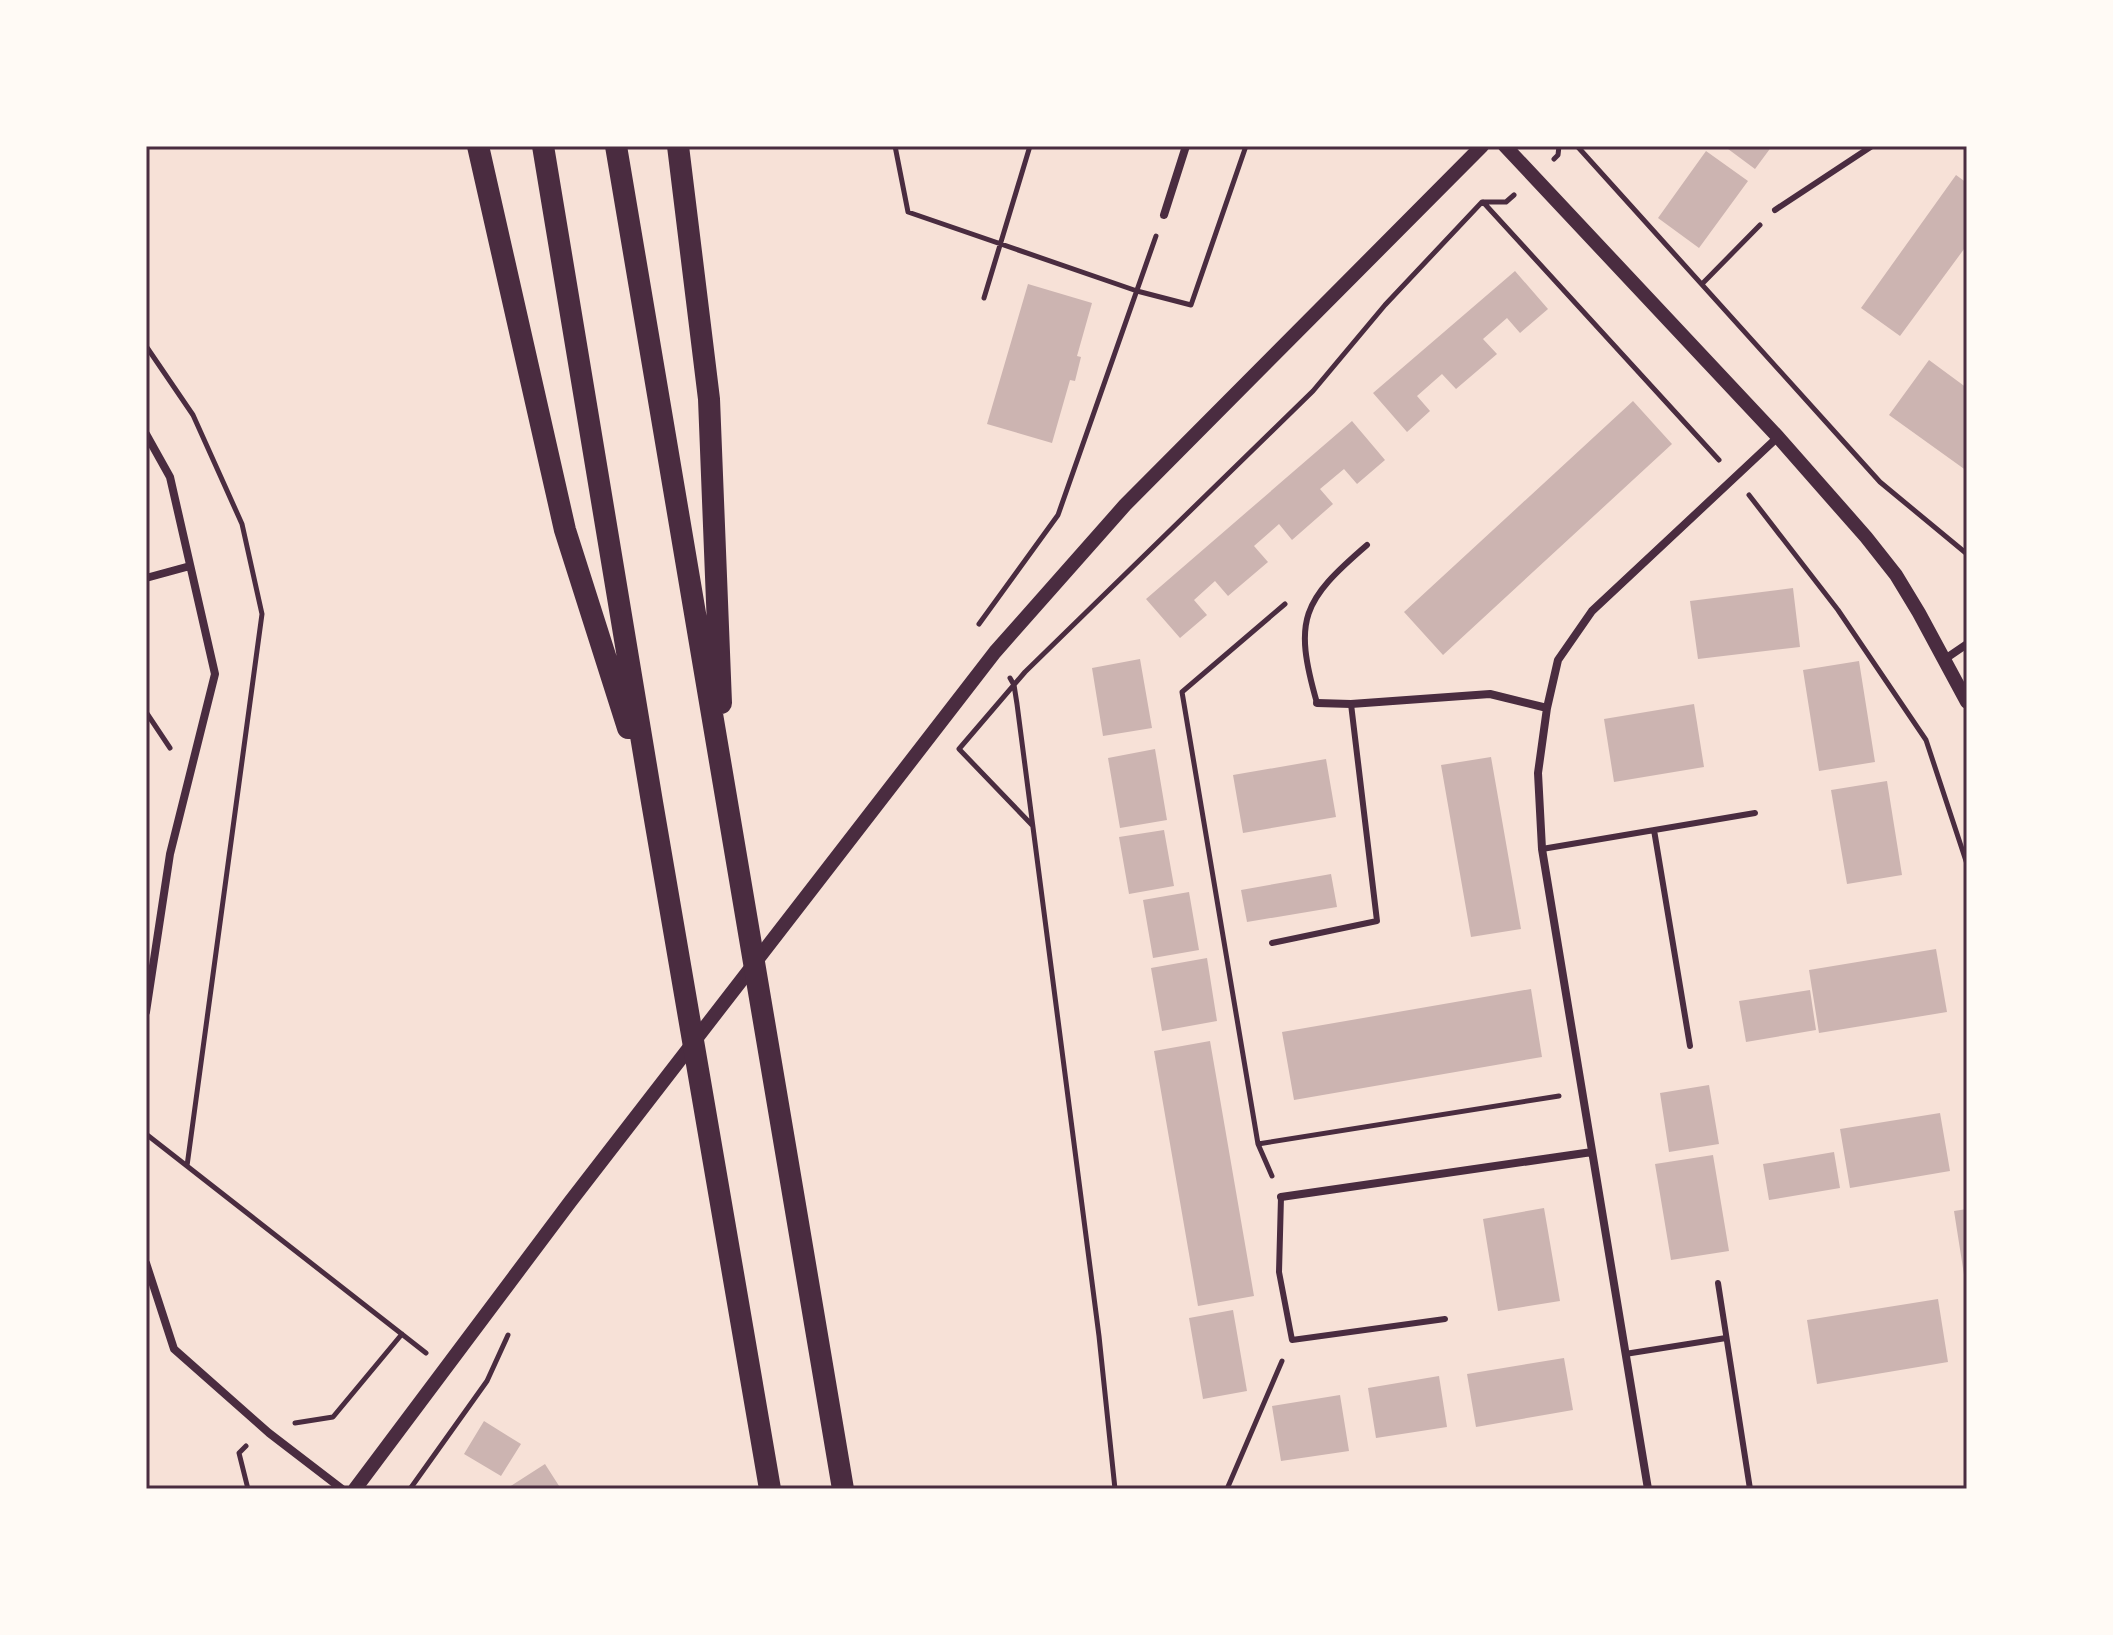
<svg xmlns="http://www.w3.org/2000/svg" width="2113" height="1635" font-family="Karla,sans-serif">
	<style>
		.building { fill: #ccb4b1 }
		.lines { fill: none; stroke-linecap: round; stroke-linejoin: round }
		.path { stroke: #4a2c40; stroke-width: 5 }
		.service { stroke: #4a2c40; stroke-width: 6 }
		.minor { stroke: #4a2c40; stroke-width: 8 }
		.tertiary { stroke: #4a2c40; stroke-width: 14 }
		.trunk { stroke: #4a2c40; stroke-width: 22 }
		.neatline { fill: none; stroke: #4a2c40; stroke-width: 3 }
	</style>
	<rect width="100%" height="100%" fill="#f7e1d7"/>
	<path class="building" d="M 1724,146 L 1772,146 L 1755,169 Z
		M 1706,151 L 1748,181 L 1699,248 L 1658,218 Z
		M 1956,175 L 1967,183 L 1967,245 L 1900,336 L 1861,308 Z
		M 1515,271 L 1548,309 L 1520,333 L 1507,318 L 1483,339 L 1497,354 L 1456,389 L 1442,374 L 1417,396 L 1430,411 L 1407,432 L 1373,393 Z
		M 1028,284 L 1092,303 L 1077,356 L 1081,357 L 1075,381 L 1070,380 L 1052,443 L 987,424 Z
		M 1929,360 L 1967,388 L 1967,471 L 1889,415 Z
		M 1633,401 L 1672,444 L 1443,655 L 1404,612 Z
		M 1352,421 L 1385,460 L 1357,484 L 1344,469 L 1320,489 L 1333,504 L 1292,540 L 1279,524 L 1254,546 L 1268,562 L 1228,596 L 1215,581 L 1194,600 L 1207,615 L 1180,638 L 1146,599 Z
		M 1793,588 L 1800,647 L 1698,659 L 1690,601 Z
		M 1140,659 L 1152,728 L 1103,736 L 1092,668 Z
		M 1859,661 L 1875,762 L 1819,771 L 1803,670 Z
		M 1694,704 L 1704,767 L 1614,782 L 1604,719 Z
		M 1155,749 L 1167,820 L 1120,828 L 1108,758 Z
		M 1491,757 L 1521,929 L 1471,937 L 1441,765 Z
		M 1326,759 L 1336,817 L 1243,833 L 1233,775 Z
		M 1887,781 L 1902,875 L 1847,884 L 1831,790 Z
		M 1164,830 L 1174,886 L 1129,894 L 1119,837 Z
		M 1331,874 L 1337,907 L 1247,922 L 1241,890 Z
		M 1189,892 L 1199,950 L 1153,958 L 1143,900 Z
		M 1936,949 L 1947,1012 L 1819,1033 L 1809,970 Z
		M 1207,958 L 1217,1021 L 1162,1031 L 1151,968 Z
		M 1531,989 L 1542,1057 L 1294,1100 L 1282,1032 Z
		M 1810,990 L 1816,1030 L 1746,1042 L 1739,1001 Z
		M 1210,1041 L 1254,1296 L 1198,1306 L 1154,1051 Z
		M 1709,1085 L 1719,1144 L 1669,1152 L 1660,1093 Z
		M 1940,1113 L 1950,1171 L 1850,1188 L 1840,1129 Z
		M 1834,1152 L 1840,1188 L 1769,1200 L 1763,1164 Z
		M 1713,1155 L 1729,1251 L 1671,1260 L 1655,1164 Z
		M 1544,1208 L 1560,1301 L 1498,1311 L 1483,1219 Z
		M 1967,1209 L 1967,1281 L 1965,1281 L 1954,1211 Z
		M 1938,1299 L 1948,1362 L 1817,1384 L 1807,1320 Z
		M 1233,1310 L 1247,1391 L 1203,1399 L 1189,1318 Z
		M 1564,1358 L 1573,1410 L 1476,1427 L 1467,1374 Z
		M 1439,1376 L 1447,1427 L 1376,1438 L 1368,1388 Z
		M 1340,1395 L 1349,1451 L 1281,1461 L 1272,1406 Z
		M 484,1421 L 521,1444 L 501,1476 L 464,1454 Z
		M 545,1464 L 561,1489 L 506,1489 Z"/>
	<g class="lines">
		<path class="path" d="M 895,146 L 908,212 L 1137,291 L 1191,305 L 1246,146
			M 1577,146 L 1880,482 L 1967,554
			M 1554,159 L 1558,155 L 1559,146
			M 1483,202 L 1719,460
			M 1702,284 L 1760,225
			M 984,298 L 1030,146
			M 146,346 L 193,415 L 242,524 L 262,614 L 187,1166
			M 1749,495 L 1838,610 L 1926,740 L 1967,864
			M 1285,604 L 1182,692 L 1258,1144 L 1559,1096
			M 979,624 L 1058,515 L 1156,236
			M 1010,678 L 1014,685 L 1017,704 L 1099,1336 L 1115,1489
			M 146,712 L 170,748
			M 1032,825 L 959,749 L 1025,672 L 1313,391 L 1385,305 L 1482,202 L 1506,202 L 1514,195
			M 146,1134 L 426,1353
			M 1258,1144 L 1272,1176
			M 295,1423 L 333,1417 L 402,1334
			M 246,1446 L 239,1453 L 248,1489
			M 410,1489 L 487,1381 L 508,1335
			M 1227,1489 L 1282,1361"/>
		<path class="service" d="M 1775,210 L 1872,146
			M 1317,703 C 1293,619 1302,601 1367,545
			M 1654,830 L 1690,1046
			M 1542,849 L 1755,813
			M 1272,943 L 1377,921 L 1351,704
			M 1281,1197 L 1279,1272 L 1292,1340 L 1445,1319
			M 1718,1283 L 1750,1489
			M 1625,1354 L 1726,1338"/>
		<path class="minor" d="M 1164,215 L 1186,146
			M 146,434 L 170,477 L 215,674 L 170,854 L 146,1012
			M 146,578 L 190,566
			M 1945,659 L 1967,644
			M 1317,703 L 1351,704 L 1490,694 L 1547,708
			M 1281,1197 L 1592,1152
			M 146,1263 L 174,1349 L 269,1433 L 342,1489
			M 1648,1489 L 1542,849 L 1538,773 L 1547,708 L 1558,660 L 1592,611 L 1778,437"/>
		<path class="tertiary" d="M 1505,146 L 1778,437 L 1866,537 L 1896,575 L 1919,613 L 1967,702
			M 355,1489 L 570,1202 L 995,652 L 1125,505 L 1482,146"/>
		<path class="trunk" d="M 478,146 L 565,530 L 628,728
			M 543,146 L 652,802 L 770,1489
			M 616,146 L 843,1489
			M 678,146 L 709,399 L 721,703"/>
	</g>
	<rect width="2113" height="1635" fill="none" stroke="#fffaf5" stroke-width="296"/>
	<rect x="148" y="148" width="1817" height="1339" class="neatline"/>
</svg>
